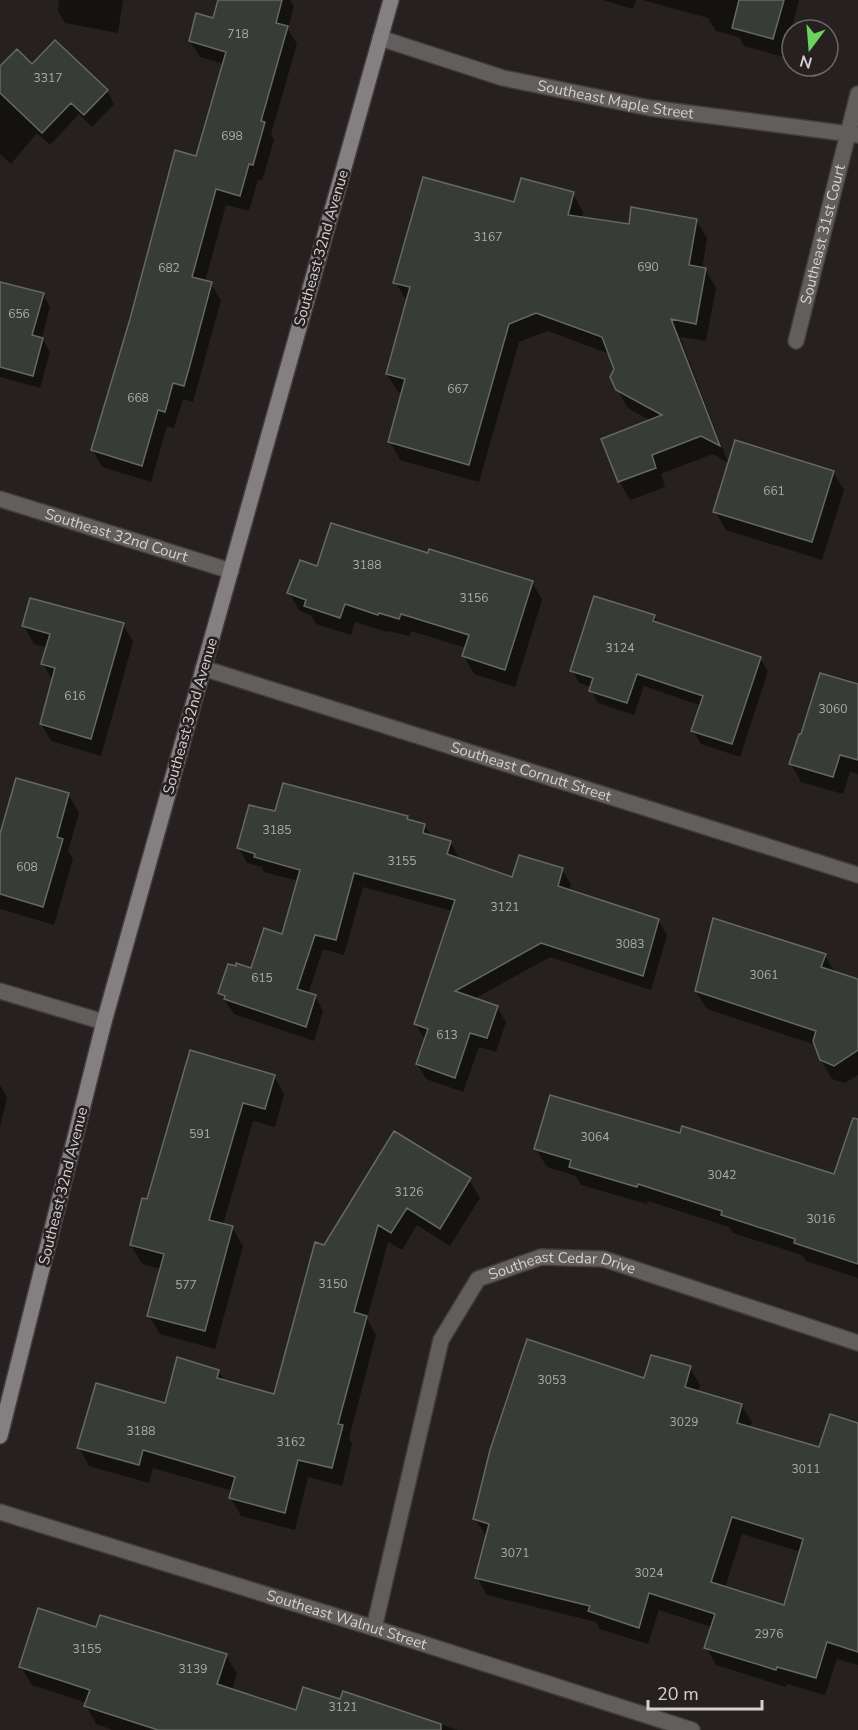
<svg xmlns="http://www.w3.org/2000/svg" width="858" height="1730" font-family="'Nunito Sans',sans-serif">
	<style>
		.shadow { fill: #0007; fill-rule: evenodd }
		.building { fill: #383c38; stroke: #656965; stroke-width: 1.5; fill-rule: evenodd }
		.lines { fill: none; stroke-linecap: round; stroke-linejoin: round }
		.minor-casing { stroke: #423c3d; stroke-width: 18 }
		.secondary-casing { stroke: #423c3d; stroke-width: 18 }
		.minor { stroke: #615e5e; stroke-width: 15 }
		.secondary { stroke: #847f80; stroke-width: 15 }
		.labels { text-anchor: middle; dominant-baseline: central; stroke-width: 5; stroke-linejoin: round; paint-order: stroke }
		.number-label { font-size: 12px; fill: #aeacab }
		.street-label { font-size: 15px; fill: #d5d1d1; stroke: #262021 }
	</style>
	<rect width="100%" height="100%" fill="#262021"/>
	<path class="shadow" d="M 59,0 L 123,0 L 118,33 L 65,23 L 58,11 Z
		M 220,0 L 290,0 L 294,6 L 288,29 L 297,44 L 271,134 L 274,140 L 262,181 L 258,180 L 249,211 L 226,205 L 205,282 L 211,284 L 221,300 L 193,402 L 183,399 L 174,428 L 167,426 L 151,482 L 102,467 L 93,450 L 197,158 L 224,64 L 200,57 L 190,41 L 214,20 Z
		M 602,0 L 636,0 L 633,9 Z
		M 642,0 L 799,0 L 784,57 L 744,46 L 739,37 L 716,31 L 708,18 Z
		M 32,66 L 107,91 L 114,104 L 92,127 L 79,114 L 50,145 L 37,133 L 11,164 L 0,154 L 0,68 Z
		M 573,194 L 583,212 L 582,218 L 630,226 L 696,220 L 707,238 L 702,269 L 705,269 L 716,288 L 706,341 L 680,337 L 728,463 L 713,454 L 661,474 L 665,487 L 630,500 L 620,482 L 603,440 L 651,421 L 628,408 L 617,389 L 615,369 L 610,354 L 548,331 L 519,342 L 479,482 L 400,460 L 390,442 L 403,394 L 398,392 L 387,374 L 407,301 L 395,282 L 515,204 Z
		M 0,283 L 43,294 L 50,307 L 42,338 L 50,352 L 40,388 L 0,377 Z
		M 833,472 L 844,490 L 822,560 L 726,530 L 715,511 Z
		M 429,555 L 532,582 L 542,600 L 515,687 L 474,674 L 464,656 L 466,648 L 411,631 L 409,636 L 389,631 L 388,632 L 355,622 L 351,635 L 316,624 L 311,615 L 300,611 L 289,593 L 318,568 Z
		M 654,616 L 659,625 L 760,658 L 768,671 L 740,757 L 701,744 L 693,731 L 702,706 L 644,686 L 634,715 L 598,703 L 591,690 L 592,687 L 579,683 L 572,670 Z
		M 123,624 L 133,642 L 101,756 L 51,741 L 41,724 L 53,681 L 43,664 L 48,648 L 34,644 L 24,626 Z
		M 858,686 L 858,774 L 850,772 L 843,794 L 801,782 L 791,764 Z
		M 68,794 L 79,813 L 68,851 L 73,859 L 54,925 L 0,909 L 0,840 Z
		M 276,813 L 407,818 L 409,822 L 424,825 L 431,836 L 450,842 L 459,857 L 458,859 L 513,879 L 562,870 L 571,884 L 569,891 L 658,920 L 667,935 L 651,990 L 550,957 L 474,999 L 497,1007 L 506,1022 L 496,1052 L 479,1047 L 463,1092 L 426,1079 L 417,1064 L 425,1040 L 416,1024 L 453,911 L 363,887 L 344,955 L 323,949 L 308,994 L 315,996 L 323,1011 L 314,1041 L 234,1014 L 220,993 L 252,970 L 283,936 L 299,881 L 264,872 L 262,867 L 247,863 L 239,848 Z
		M 825,955 L 835,973 L 858,981 L 858,1075 L 845,1083 L 832,1079 L 821,1060 L 816,1045 L 707,1009 L 696,991 Z
		M 191,1052 L 274,1076 L 284,1094 L 275,1127 L 253,1121 L 223,1225 L 232,1227 L 243,1246 L 215,1349 L 160,1334 L 149,1316 L 161,1269 L 142,1264 L 131,1245 L 148,1201 Z
		M 0,1085 L 7,1098 L 0,1127 Z
		M 395,1133 L 469,1180 L 480,1198 L 450,1246 L 417,1225 L 402,1250 L 388,1242 L 367,1319 L 376,1335 L 349,1438 L 352,1444 L 342,1486 L 308,1477 L 295,1530 L 241,1516 L 231,1498 L 233,1491 L 153,1468 L 149,1483 L 89,1466 L 79,1447 L 166,1405 L 218,1371 L 225,1382 L 275,1396 L 325,1247 Z
		M 681,1135 L 835,1176 L 858,1156 L 858,1278 L 806,1261 L 802,1255 L 733,1233 L 729,1227 L 648,1201 L 647,1204 L 581,1185 L 576,1176 L 547,1167 L 536,1149 Z
		M 690,1368 L 700,1385 L 698,1392 L 741,1405 L 752,1422 L 750,1428 L 820,1449 L 858,1425 L 858,1665 L 837,1659 L 825,1695 L 787,1684 L 786,1687 L 716,1665 L 706,1647 L 712,1627 L 659,1610 L 648,1644 L 600,1629 L 596,1622 L 487,1595 L 477,1577 L 487,1537 L 475,1519 L 645,1380 ZM 742,1534 L 801,1552 L 785,1607 L 725,1588 Z
		M 97,1629 L 226,1655 L 237,1674 L 232,1689 L 297,1712 L 341,1700 L 344,1693 L 458,1730 L 113,1730 L 96,1724 L 86,1706 L 87,1703 L 32,1685 L 21,1667 Z"/>
	<path class="building" d="M 218,0 L 282,0 L 276,23 L 288,26 L 261,121 L 265,122 L 253,165 L 249,164 L 240,196 L 216,189 L 192,277 L 212,282 L 190,365 L 184,386 L 173,383 L 165,412 L 158,410 L 142,466 L 91,450 L 130,319 L 175,150 L 196,156 L 226,52 L 189,41 L 196,13 L 213,18 Z
		M 739,0 L 784,0 L 773,39 L 732,28 Z
		M 55,40 L 108,90 L 84,115 L 71,103 L 42,133 L 0,93 L 0,66 L 17,49 L 32,64 Z
		M 423,177 L 514,202 L 521,178 L 574,192 L 568,215 L 629,224 L 631,207 L 697,219 L 689,265 L 706,268 L 696,324 L 671,319 L 720,446 L 701,436 L 652,455 L 656,468 L 618,482 L 601,439 L 662,415 L 616,390 L 610,377 L 614,369 L 602,337 L 536,313 L 509,324 L 469,465 L 388,442 L 405,379 L 386,374 L 410,287 L 393,283 Z
		M 0,282 L 44,293 L 32,335 L 43,338 L 33,376 L 0,367 Z
		M 735,440 L 834,471 L 812,542 L 713,512 Z
		M 331,523 L 428,553 L 429,549 L 533,581 L 505,670 L 462,656 L 469,635 L 401,614 L 399,619 L 379,613 L 378,615 L 345,604 L 340,618 L 304,606 L 306,600 L 287,593 L 300,560 L 317,566 Z
		M 594,596 L 655,615 L 653,621 L 761,657 L 732,744 L 691,731 L 703,696 L 637,674 L 627,703 L 589,691 L 593,678 L 570,671 Z
		M 30,598 L 124,623 L 91,739 L 40,724 L 55,668 L 41,664 L 50,634 L 22,626 Z
		M 820,673 L 858,684 L 858,760 L 840,755 L 833,777 L 789,764 L 799,734 L 801,734 Z
		M 16,778 L 69,793 L 57,837 L 63,839 L 43,907 L 0,894 L 0,834 Z
		M 283,783 L 408,816 L 407,819 L 425,824 L 423,833 L 451,841 L 447,854 L 512,877 L 519,855 L 563,868 L 558,886 L 659,919 L 643,976 L 541,943 L 455,991 L 498,1006 L 487,1038 L 470,1033 L 455,1078 L 416,1064 L 428,1029 L 414,1024 L 455,900 L 354,873 L 336,940 L 315,935 L 297,989 L 316,995 L 306,1027 L 224,999 L 225,996 L 218,993 L 228,964 L 236,966 L 236,963 L 251,968 L 264,928 L 282,934 L 300,870 L 254,857 L 255,854 L 237,848 L 249,805 L 275,811 Z
		M 713,918 L 826,954 L 821,967 L 858,979 L 858,1050 L 834,1066 L 820,1060 L 813,1041 L 816,1031 L 695,991 Z
		M 190,1050 L 275,1075 L 265,1109 L 243,1103 L 209,1220 L 233,1226 L 205,1331 L 147,1316 L 164,1254 L 130,1245 L 142,1198 L 147,1199 Z
		M 550,1095 L 680,1133 L 682,1126 L 834,1174 L 853,1118 L 858,1119 L 858,1264 L 794,1243 L 795,1239 L 721,1215 L 722,1211 L 638,1184 L 637,1187 L 569,1167 L 571,1160 L 534,1149 Z
		M 394,1131 L 471,1178 L 440,1229 L 407,1208 L 391,1233 L 378,1225 L 354,1312 L 367,1316 L 338,1424 L 343,1425 L 332,1468 L 298,1460 L 285,1513 L 229,1498 L 235,1477 L 143,1450 L 139,1465 L 77,1448 L 96,1383 L 165,1403 L 177,1357 L 219,1370 L 217,1378 L 274,1394 L 315,1242 L 324,1245 Z
		M 527,1339 L 644,1378 L 651,1355 L 691,1366 L 685,1387 L 742,1404 L 737,1423 L 819,1447 L 830,1414 L 858,1423 L 858,1652 L 827,1642 L 816,1678 L 777,1667 L 776,1670 L 704,1648 L 715,1614 L 649,1593 L 639,1628 L 588,1611 L 590,1606 L 475,1578 L 489,1524 L 473,1519 L 490,1450 ZM 732,1517 L 803,1539 L 784,1605 L 711,1582 Z
		M 38,1608 L 96,1627 L 100,1615 L 227,1654 L 217,1684 L 296,1710 L 303,1687 L 340,1699 L 343,1691 L 441,1724 L 441,1730 L 158,1730 L 84,1706 L 90,1690 L 19,1667 Z"/>
	<g class="lines">
		<g class="minor-casing">
			<g id="minor">
				<path id="s1" d="M 380,38 L 503,78 L 650,108 L 858,135"/>
				<path id="s2" d="M 796,341 L 858,94"/>
				<path id="s3" d="M 0,499 L 231,571"/>
				<path id="s4" d="M 203,668 L 858,875"/>
				<path d="M 0,991 L 104,1022"/>
				<path id="s5" d="M 0,1512 L 374,1628 L 692,1730"/>
				<path id="s6" d="M 374,1628 L 441,1340 L 478,1279 L 541,1257 L 604,1259 L 858,1343"/>
			</g>
		</g>
		<g class="secondary-casing">
			<path id="secondary" d="M 0,1436 L 104,1022 L 391,0"/>
		</g>
		<use href="#minor" class="minor"/>
		<use href="#secondary" class="secondary"/>
	</g>
	<g class="labels">
		<g class="number-label">
			<text x="238" y="34">718</text>
			<text x="48" y="78">3317</text>
			<text x="232" y="136">698</text>
			<text x="488" y="237">3167</text>
			<text x="648" y="267">690</text>
			<text x="169" y="268">682</text>
			<text x="19" y="314">656</text>
			<text x="458" y="389">667</text>
			<text x="138" y="398">668</text>
			<text x="774" y="491">661</text>
			<text x="367" y="565">3188</text>
			<text x="474" y="598">3156</text>
			<text x="620" y="648">3124</text>
			<text x="75" y="696">616</text>
			<text x="833" y="709">3060</text>
			<text x="277" y="830">3185</text>
			<text x="402" y="861">3155</text>
			<text x="27" y="867">608</text>
			<text x="505" y="907">3121</text>
			<text x="630" y="944">3083</text>
			<text x="764" y="975">3061</text>
			<text x="262" y="978">615</text>
			<text x="447" y="1035">613</text>
			<text x="200" y="1134">591</text>
			<text x="595" y="1137">3064</text>
			<text x="722" y="1175">3042</text>
			<text x="409" y="1192">3126</text>
			<text x="821" y="1219">3016</text>
			<text x="333" y="1284">3150</text>
			<text x="186" y="1285">577</text>
			<text x="552" y="1380">3053</text>
			<text x="684" y="1422">3029</text>
			<text x="141" y="1431">3188</text>
			<text x="291" y="1442">3162</text>
			<text x="806" y="1469">3011</text>
			<text x="515" y="1553">3071</text>
			<text x="649" y="1573">3024</text>
			<text x="769" y="1634">2976</text>
			<text x="87" y="1649">3155</text>
			<text x="193" y="1669">3139</text>
			<text x="343" y="1707">3121</text>
		</g>
		<g class="street-label">
			<text stroke="none"><textPath href="#s1" startOffset="244">Southeast Maple Street</textPath></text>
			<text stroke="none"><textPath href="#s2" startOffset="110">Southeast 31st Court</textPath></text>
			<text transform="translate(321 248) rotate(-74)">Southeast 32nd Avenue</text>
			<text stroke="none"><textPath href="#s3" startOffset="122">Southeast 32nd Court</textPath></text>
			<text transform="translate(190 716) rotate(-74)">Southeast 32nd Avenue</text>
			<text stroke="none"><textPath href="#s4" startOffset="344">Southeast Cornutt Street</textPath></text>
			<text transform="translate(63 1186) rotate(-76)">Southeast 32nd Avenue</text>
			<text stroke="none"><textPath href="#s6" startOffset="454">Southeast Cedar Drive</textPath></text>
			<text stroke="none"><textPath href="#s5" startOffset="363">Southeast Walnut Street</textPath></text>
		</g>
	</g>
	<g transform="translate(810 48) rotate(196)"><circle r="28" fill="#262021" stroke="#6c6767" stroke-width="1.5"/>
	<path d="M0-4.5L10 22L0 15L-10 22Z" fill="#6cd362"/>
	<text y="-9" font-size="16" font-weight="bold" text-anchor="middle" fill="#d5d1d1">N</text>
	</g>
	<path d="M648 1700v9h114v-9" fill="none" stroke="#d5d1d1" stroke-width="3"/>
	<text x="657" y="1700" font-size="18" fill="#d5d1d1" stroke="#262021" stroke-width="4.5" paint-order="stroke">20 m</text>
</svg>
